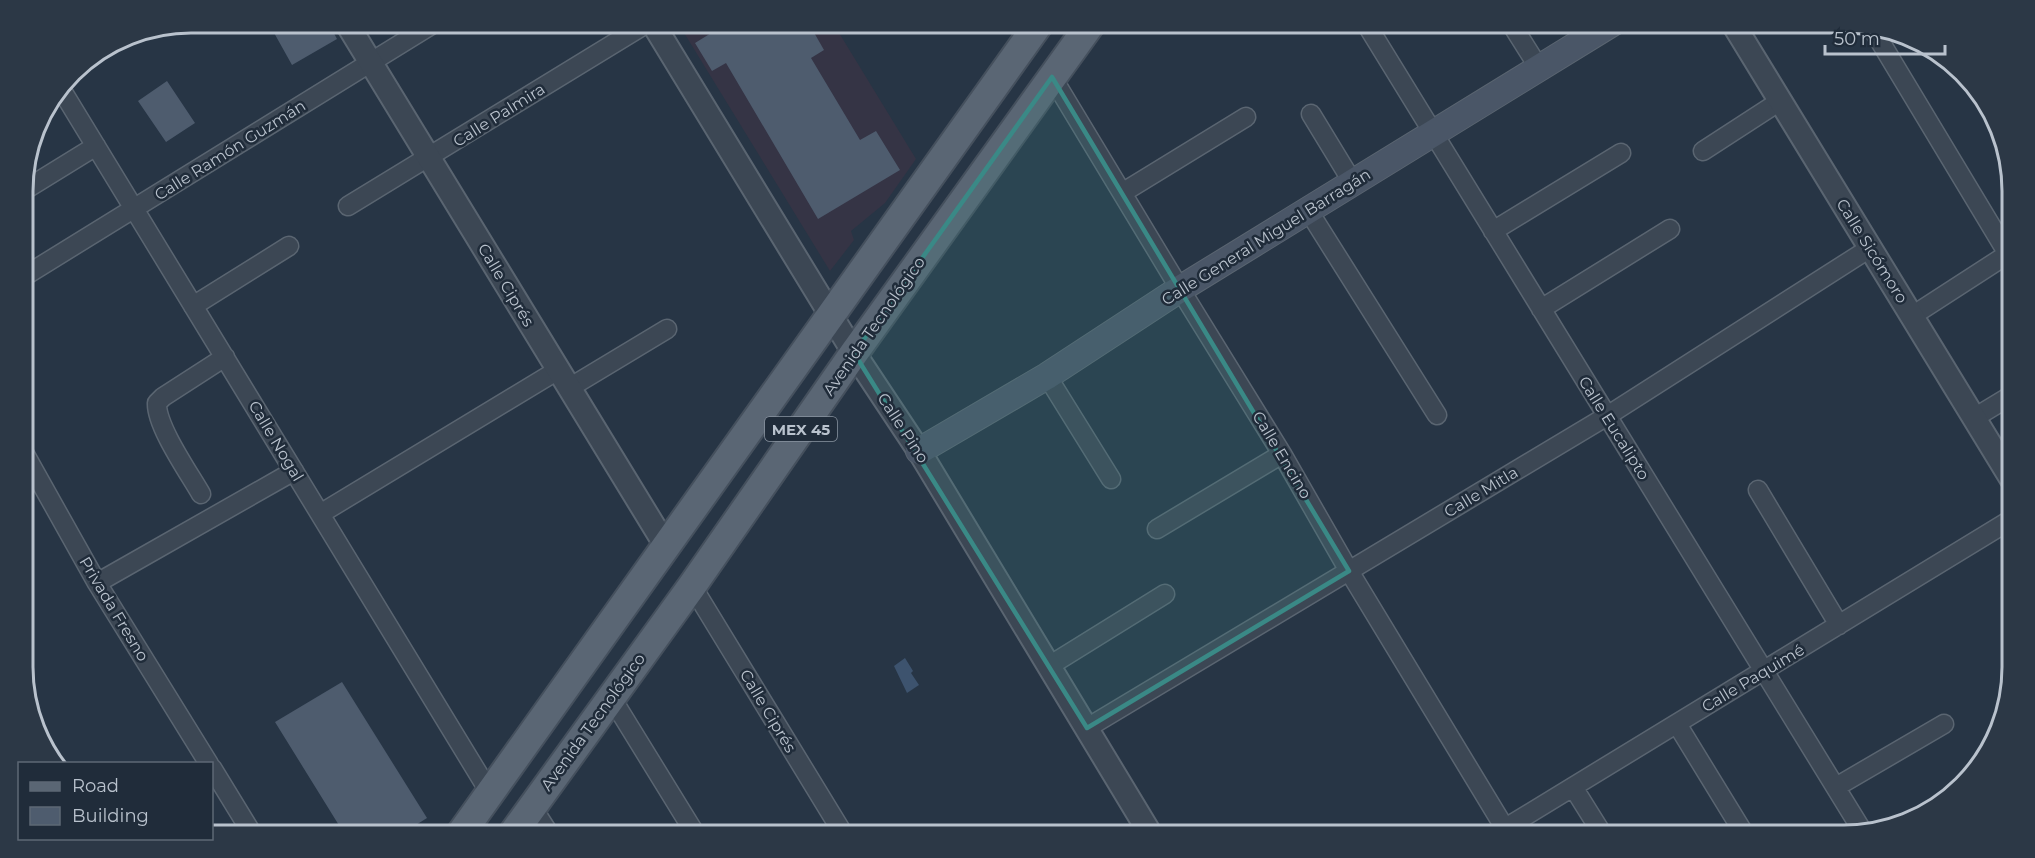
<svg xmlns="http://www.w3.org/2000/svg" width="2035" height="858" font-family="Montserrat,sans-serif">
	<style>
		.medical { fill: #353445 }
		.water { fill: #3d536e }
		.building { fill: #4e5c6e }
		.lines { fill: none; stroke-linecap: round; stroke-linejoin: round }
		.minor-casing { stroke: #5a6571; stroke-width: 21 }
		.tertiary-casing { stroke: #5a6571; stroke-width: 26 }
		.secondary-casing { stroke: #5a6571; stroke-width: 28 }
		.primary-casing { stroke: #45505d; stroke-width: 32 }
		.minor { stroke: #3c4754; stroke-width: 18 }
		.tertiary { stroke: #3c4754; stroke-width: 22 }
		.secondary { stroke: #4a5667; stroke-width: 26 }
		.primary { stroke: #5a6674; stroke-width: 28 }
		.marked { fill: #3a8986; fill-opacity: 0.2; stroke: #3a8986; stroke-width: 4.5; stroke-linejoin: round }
		.labels { text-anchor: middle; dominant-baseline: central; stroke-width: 5; stroke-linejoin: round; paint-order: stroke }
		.shield { fill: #202c3a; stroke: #8b95a1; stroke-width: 1.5 }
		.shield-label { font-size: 15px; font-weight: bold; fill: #b9c2cd }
		.street-label { font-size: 16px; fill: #b9c2cd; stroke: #202c3a }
		.rim { fill: none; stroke: #b9c2cd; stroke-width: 3 }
	</style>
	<rect width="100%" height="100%" fill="#273545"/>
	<path class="medical" d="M 678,23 L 833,23 L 916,159 L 885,203 L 851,231 L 854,240 L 830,271 Z"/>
	<path class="water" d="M 905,658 L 913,671 L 911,673 L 919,685 L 907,693 L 894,666 Z"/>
	<path class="building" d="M 268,22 L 328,22 L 337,39 L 292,65 Z
		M 729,22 L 808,22 L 824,50 L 811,58 L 860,140 L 876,131 L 900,170 L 818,219 L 726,63 L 712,71 L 695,43 Z
		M 167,81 L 195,123 L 166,142 L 138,101 Z
		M 342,682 L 427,818 L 400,835 L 345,835 L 275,722 Z"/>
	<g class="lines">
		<g class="minor-casing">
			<path id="minor" d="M 1365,22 L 1863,832
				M 1510,22 L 1539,68
				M 1872,28 L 2008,254
				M 1052,77 L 1180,289 L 1282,454 L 1349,571 L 1509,835
				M 61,89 L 490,793
				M 1311,114 L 1353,183
				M 1703,151 L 1780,101
				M 23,191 L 96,146
				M 1122,193 L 1246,117
				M 348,206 L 649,22
				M 1308,210 L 1437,415
				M 1493,231 L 1621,153
				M 23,277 L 436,22
				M 193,306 L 289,246
				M 1541,309 L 1670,229
				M 1912,316 L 2011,252
				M 1047,376 L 1111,479
				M 569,388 L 667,329
				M 1974,418 L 2012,395
				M 23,451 L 97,583 L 209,764
				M 1758,490 L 1839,625
				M 201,494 C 189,473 156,426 157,403 L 163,397 L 225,357
				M 320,514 L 558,370
				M 1157,529 L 1282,454
				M 97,583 L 294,471
				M 692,586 L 844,835
				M 1049,666 L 1165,594
				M 611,697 L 696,835
				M 1677,724 L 1745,835
				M 1087,728 L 1607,416 L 1870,248
				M 212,768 L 253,835
				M 1573,787 L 1603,835
				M 1836,787 L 1944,724
				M 532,807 L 550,835
				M 1494,835 L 2012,519"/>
		</g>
		<g class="tertiary-casing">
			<path id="tertiary" d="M 346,22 L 666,546
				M 652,22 L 854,353 L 919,451 L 1151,835
				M 1732,22 L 2012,480"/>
		</g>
		<g class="secondary-casing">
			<path id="secondary" d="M 919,451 L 1047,376 L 1180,289 L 1614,22"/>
		</g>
		<g class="primary-casing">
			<path id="primary" d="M 460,835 L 1040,22
				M 512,835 L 692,586 L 854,353 L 1092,22"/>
		</g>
		<use href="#minor" class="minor"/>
		<use href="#tertiary" class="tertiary"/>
		<use href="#secondary" class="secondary"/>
		<use href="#primary" class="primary"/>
	</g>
	<path class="marked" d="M 1052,77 L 1349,571 L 1087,728 L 854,353 Z"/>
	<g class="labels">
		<rect class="shield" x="765" y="417" width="72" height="24" rx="4.5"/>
		<g class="shield-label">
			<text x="801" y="429">MEX 45</text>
		</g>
		<g class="street-label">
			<text transform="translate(499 115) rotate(-32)">Calle Palmira</text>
			<text transform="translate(230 150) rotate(-32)">Calle Ramón Guzmán</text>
			<text transform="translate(1266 237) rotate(-32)">Calle General Miguel Barragán</text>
			<text transform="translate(1872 251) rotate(58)">Calle Sicómoro</text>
			<text transform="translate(506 285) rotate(59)">Calle Ciprés</text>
			<text transform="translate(874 326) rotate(-55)">Avenida Tecnológico</text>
			<text transform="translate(903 428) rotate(57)">Calle Pino</text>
			<text transform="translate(1614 428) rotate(58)">Calle Eucalipto</text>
			<text transform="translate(276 441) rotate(59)">Calle Nogal</text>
			<text transform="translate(1282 455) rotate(59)">Calle Encino</text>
			<text transform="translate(1481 492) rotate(-31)">Calle Mitla</text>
			<text transform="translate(114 609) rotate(59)">Privada Fresno</text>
			<text transform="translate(1753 678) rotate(-31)">Calle Paquimé</text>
			<text transform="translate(768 711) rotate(59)">Calle Ciprés</text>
			<text transform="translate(593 722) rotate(-54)">Avenida Tecnológico</text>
		</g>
	</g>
	<path d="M0 0H2035V858H0ZM191 33H1844A158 158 0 0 1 2002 191V667A158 158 0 0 1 1844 825H191A158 158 0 0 1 33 667V191A158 158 0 0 1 191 33Z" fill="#2c3846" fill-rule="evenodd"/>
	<path class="rim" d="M191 33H1844A158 158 0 0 1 2002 191V667A158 158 0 0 1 1844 825H191A158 158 0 0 1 33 667V191A158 158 0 0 1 191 33Z"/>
	<rect x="18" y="762" width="195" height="78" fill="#202c3a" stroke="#5d6875" stroke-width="1.5"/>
	<rect x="30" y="782" width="30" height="9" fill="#5a6674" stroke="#5d6875" stroke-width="1.5"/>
	<text x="72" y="792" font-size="18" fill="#b9c2cd">Road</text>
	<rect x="30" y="807" width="30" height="18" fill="#4e5c6e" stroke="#5d6875" stroke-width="1.5"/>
	<text x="72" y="822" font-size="18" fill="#b9c2cd">Building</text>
	<path d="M1825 45v9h120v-9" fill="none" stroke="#b9c2cd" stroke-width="3"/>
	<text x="1834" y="45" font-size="18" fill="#b9c2cd" stroke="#202c3a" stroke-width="4.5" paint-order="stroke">50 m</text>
</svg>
